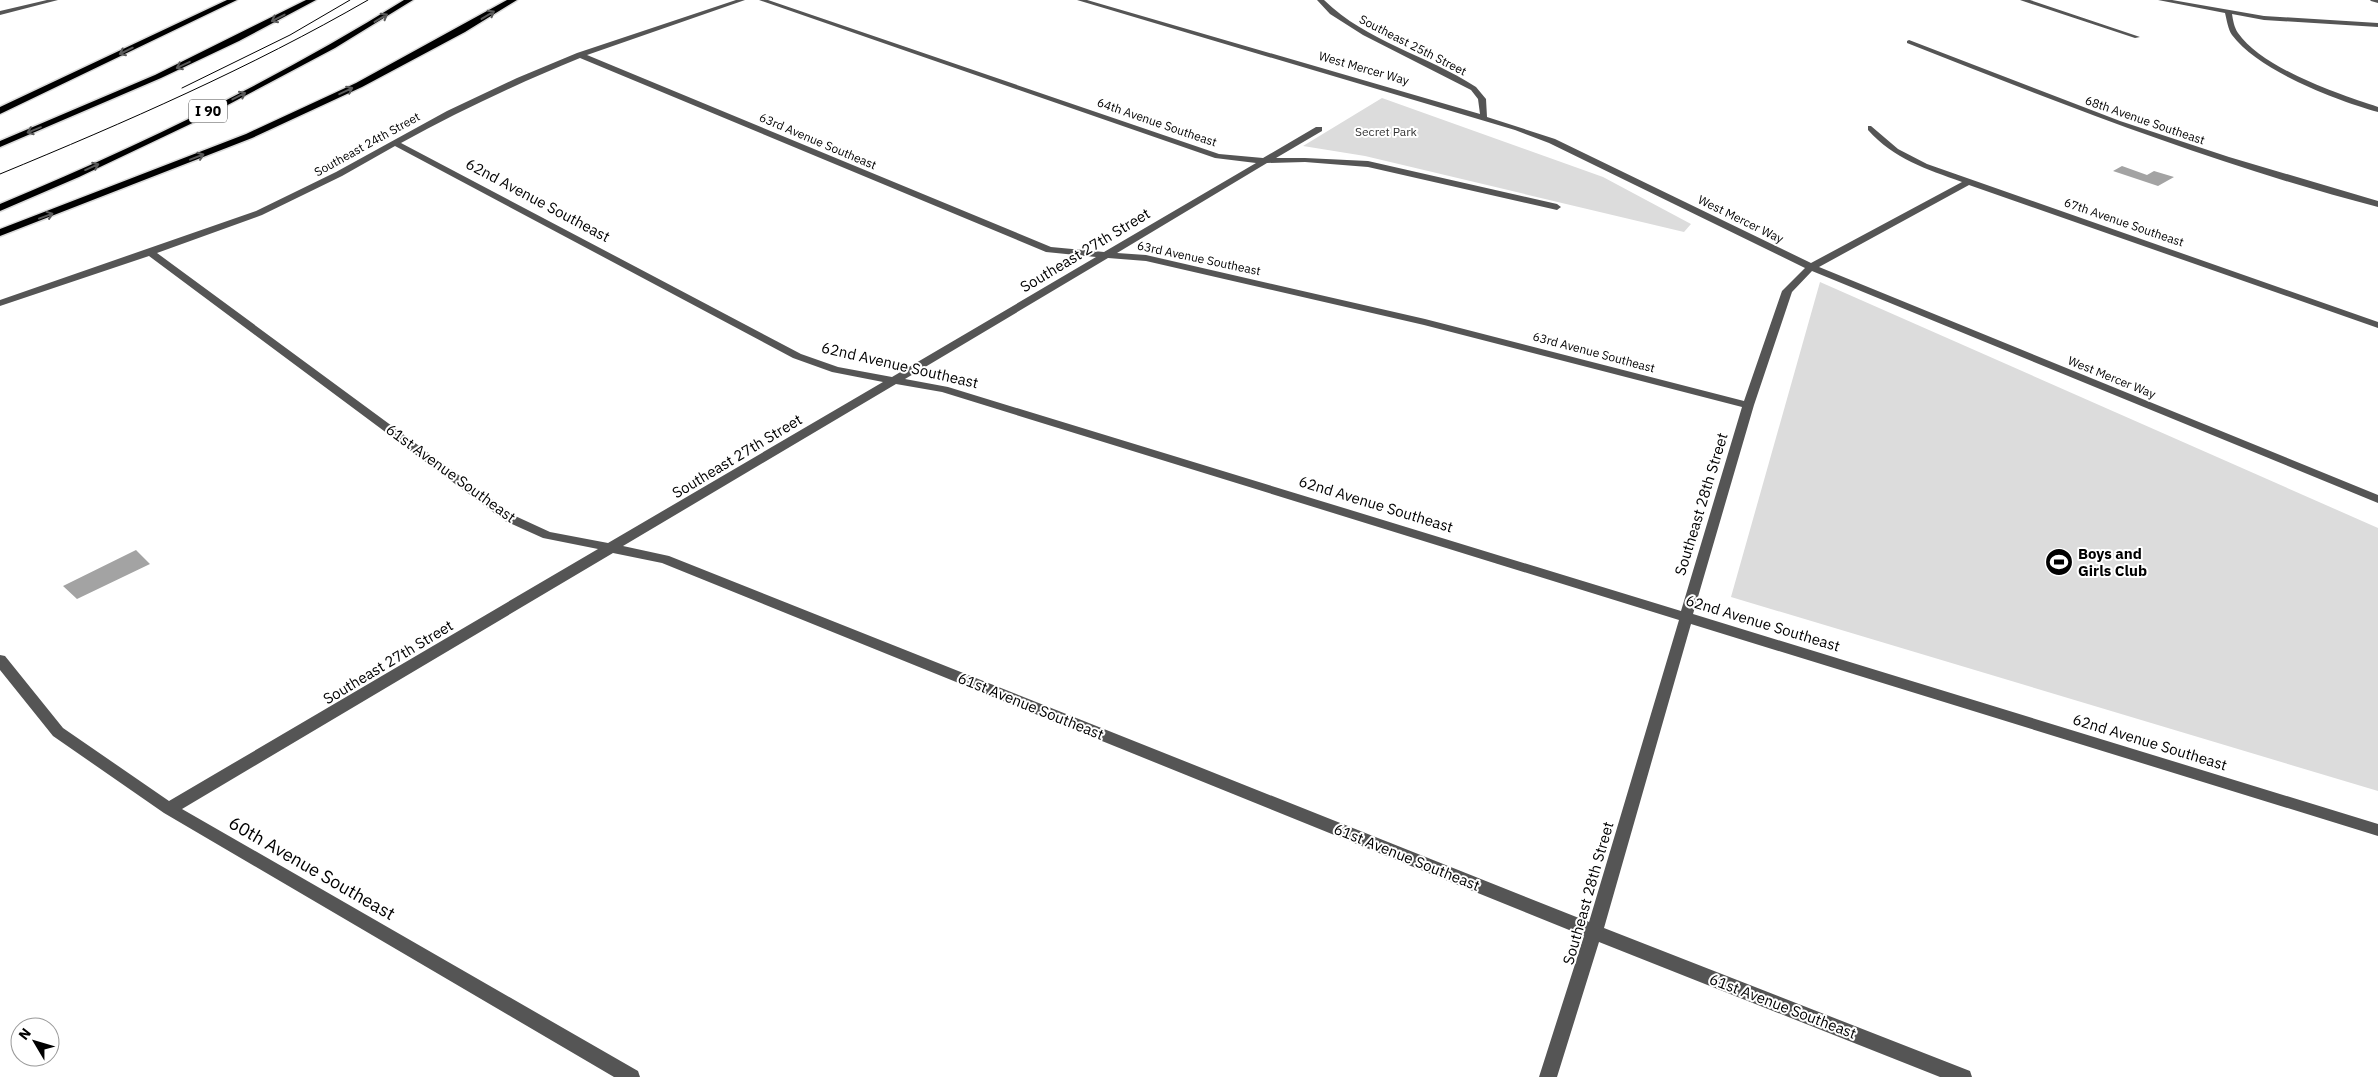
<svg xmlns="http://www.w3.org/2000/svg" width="2378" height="1077" font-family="'IBM Plex Sans',sans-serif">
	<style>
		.green { fill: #dcdcdc }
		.water { fill: #a3a3a3 }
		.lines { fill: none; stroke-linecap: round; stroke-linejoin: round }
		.highway-casing { stroke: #dbdbdb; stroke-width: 3 }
		.minor { fill: #555; fill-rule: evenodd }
		.highway { fill: #000; fill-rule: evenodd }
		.tram { stroke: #000; stroke-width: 1 }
		.oneway { stroke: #595959 }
		.labels { text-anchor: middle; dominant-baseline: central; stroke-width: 4; stroke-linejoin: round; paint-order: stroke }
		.far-street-label { font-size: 12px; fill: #000; stroke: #fff }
		.far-park-label { font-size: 12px; fill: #333; stroke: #fff }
		.shield { fill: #fff; stroke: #4c4c4c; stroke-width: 1 }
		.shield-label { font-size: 14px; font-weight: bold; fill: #000 }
		.street-label { font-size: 15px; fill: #000; stroke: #fff }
		.poi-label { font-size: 15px; font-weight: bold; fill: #000; stroke: #fff; text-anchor: start }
		.near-street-label { font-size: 18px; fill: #000; stroke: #fff }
	</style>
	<rect width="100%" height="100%" fill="#fff"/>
	<path class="green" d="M 1382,98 L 1603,177 L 1691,224 L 1684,232 L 1365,156 L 1303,146 Z
		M 1820,282 L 2378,528 L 2378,791 L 1731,597 Z"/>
	<path class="water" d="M 2122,166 L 2147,175 L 2154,171 L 2174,177 L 2158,186 L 2113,171 Z
		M 136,550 L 150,564 L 77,599 L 63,586 Z"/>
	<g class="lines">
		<g class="highway-casing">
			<path id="highway" d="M 227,0 L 237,0 L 0,114 L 0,107 Z
				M 306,0 L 316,0 L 239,41 L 161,78 L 0,147 L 0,141 L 155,75 Z
				M 404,0 L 413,0 L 335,48 L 203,118 L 79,177 L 0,211 L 0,204 C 139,146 276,80 404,0 Z
				M 507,0 L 517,0 L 465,32 L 362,87 L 252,138 L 0,236 L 0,229 L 246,134 L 356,83 Z"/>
		</g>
		<path class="minor" d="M 47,0 L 58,0 L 0,15 L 0,11 Z
			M 736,0 L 745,0 L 587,55 L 1051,247 L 1104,252 L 1256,163 L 1215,158 L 759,0 L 768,0 L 1219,154 L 1263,158 L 1316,127 L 1322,127 L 1322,131 L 1276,158 L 1305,158 L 1368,161 L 1557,204 L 1561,207 L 1557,210 L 1368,167 L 1305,162 L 1267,163 L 1117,253 L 1146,255 L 1425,319 L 1744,401 L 1782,291 L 1805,268 L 1549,143 L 1515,130 L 1077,0 L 1087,0 L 1480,114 L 1478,99 L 1471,90 L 1363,35 L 1330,14 L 1317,0 L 1324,0 C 1367,42 1427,55 1476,87 L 1486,99 L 1487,117 L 1555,139 L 1811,263 L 1962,182 C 1926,169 1894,159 1868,130 L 1868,126 L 1871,126 L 1898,149 L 1927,164 L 2378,322 L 2378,328 L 1969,185 L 1819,267 L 2378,495 L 2378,503 L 1812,271 L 1792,292 L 1754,405 L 1693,614 L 2378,824 L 2378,836 L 1691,624 L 1604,928 L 1970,1071 L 1972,1077 L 1940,1077 L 1599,942 L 1557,1077 L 1539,1077 L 1584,936 L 662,563 L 613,553 L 182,809 L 638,1071 L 640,1077 L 614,1077 L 164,813 L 53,736 L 0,670 L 0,655 L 5,656 L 63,728 L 169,801 L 598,549 L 543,538 L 505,521 L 149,256 L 0,306 L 0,300 L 256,211 L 336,172 L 447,111 L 517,78 L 577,53 ZM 580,58 L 1046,252 L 1096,257 L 892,377 L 838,367 L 801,354 L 401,143 C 459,111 519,83 580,58 ZM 395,146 L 793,358 L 832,372 L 883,382 L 608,543 L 550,532 L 513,515 L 157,253 L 262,215 L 342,176 ZM 1108,258 L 1146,261 L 1424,325 L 1742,407 L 1681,611 L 948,387 L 905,379 ZM 896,384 L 942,392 L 1679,620 L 1589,922 L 669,556 L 623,546 Z
			M 2020,0 L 2030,0 L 2140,37 L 2135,38 Z
			M 2158,0 L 2172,0 L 2264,16 L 2378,23 L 2378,27 L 2264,20 L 2232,14 C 2233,20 2234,27 2238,33 C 2262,68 2338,94 2378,107 L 2378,112 C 2335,100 2259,71 2232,35 C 2228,29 2227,21 2225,13 Z
			M 2370,0 L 2378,0 L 2378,3 L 2371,1 Z
			M 1909,40 L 2120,121 L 2229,157 L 2378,201 L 2378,207 C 2216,165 2061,104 1907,43 L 1907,41 Z"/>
		<use href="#highway" class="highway"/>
		<path class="tram" d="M 182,88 L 290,35 L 350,0
			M 0,174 C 126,122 250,68 368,0"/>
	</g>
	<defs><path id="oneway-shaft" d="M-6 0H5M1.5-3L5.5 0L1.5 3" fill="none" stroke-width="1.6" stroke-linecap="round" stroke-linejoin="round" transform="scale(1.25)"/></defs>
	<g class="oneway">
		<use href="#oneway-shaft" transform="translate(488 15) rotate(-31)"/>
		<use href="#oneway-shaft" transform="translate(278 18) rotate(153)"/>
		<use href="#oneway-shaft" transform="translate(381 18) rotate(-31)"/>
		<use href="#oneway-shaft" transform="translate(126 51) rotate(154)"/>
		<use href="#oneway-shaft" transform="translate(183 65) rotate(155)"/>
		<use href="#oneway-shaft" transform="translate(346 91) rotate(-25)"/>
		<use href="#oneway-shaft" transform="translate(239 96) rotate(-27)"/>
		<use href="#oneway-shaft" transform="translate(34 130) rotate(158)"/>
		<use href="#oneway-shaft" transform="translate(197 157) rotate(-21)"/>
		<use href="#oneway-shaft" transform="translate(92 167) rotate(-24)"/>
		<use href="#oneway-shaft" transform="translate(46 216) rotate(-20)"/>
	</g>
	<defs>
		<g id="stadium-disc" transform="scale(1.4375)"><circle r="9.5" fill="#000" stroke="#fff"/><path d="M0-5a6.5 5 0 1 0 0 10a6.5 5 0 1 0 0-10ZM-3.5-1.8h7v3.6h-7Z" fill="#fff"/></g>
	</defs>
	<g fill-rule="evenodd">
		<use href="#stadium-disc" x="2059" y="562"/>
	</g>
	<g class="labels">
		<g class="far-street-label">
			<text transform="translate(1413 45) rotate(27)">Southeast 25th Street</text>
			<text transform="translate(1364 68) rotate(16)">West Mercer Way</text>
			<text transform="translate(2145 120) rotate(19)">68th Avenue Southeast</text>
			<text transform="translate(1157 122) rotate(19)">64th Avenue Southeast</text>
			<text transform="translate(818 141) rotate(23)">63rd Avenue Southeast</text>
			<text transform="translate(367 144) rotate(-29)">Southeast 24th Street</text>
			<text transform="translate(1741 219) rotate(26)">West Mercer Way</text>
			<text transform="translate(2124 222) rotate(19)">67th Avenue Southeast</text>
			<text transform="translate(1199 258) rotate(12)">63rd Avenue Southeast</text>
			<text transform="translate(1594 352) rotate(15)">63rd Avenue Southeast</text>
			<text transform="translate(2112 377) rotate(22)">West Mercer Way</text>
		</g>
		<g class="far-park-label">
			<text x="1386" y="131">Secret Park</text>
		</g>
		<rect class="shield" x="189" y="99.5" width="38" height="23" rx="4"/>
		<g class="shield-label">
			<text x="208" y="111">I 90</text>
		</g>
		<g class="street-label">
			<text transform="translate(538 200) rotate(28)">62nd Avenue Southeast</text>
			<text transform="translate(1085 250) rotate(-31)">Southeast 27th Street</text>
			<text transform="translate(900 365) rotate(13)">62nd Avenue Southeast</text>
			<text transform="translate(737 456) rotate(-31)">Southeast 27th Street</text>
			<text transform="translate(451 473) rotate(36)">61st Avenue Southeast</text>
			<text transform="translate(1376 504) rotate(17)">62nd Avenue Southeast</text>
			<text transform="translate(1701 504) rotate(-73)">Southeast 28th Street</text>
			<text transform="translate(1763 623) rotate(17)">62nd Avenue Southeast</text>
			<text transform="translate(388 662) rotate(-31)">Southeast 27th Street</text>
			<text transform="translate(1031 706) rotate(22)">61st Avenue Southeast</text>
			<text transform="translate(2150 742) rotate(17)">62nd Avenue Southeast</text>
			<text transform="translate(1407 857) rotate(22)">61st Avenue Southeast</text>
			<text transform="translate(1588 893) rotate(-74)">Southeast 28th Street</text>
			<text transform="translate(1783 1006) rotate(21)">61st Avenue Southeast</text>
		</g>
		<g class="poi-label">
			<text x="2078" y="553">Boys and<tspan x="2078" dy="17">Girls Club</tspan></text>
		</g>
		<g class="near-street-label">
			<text transform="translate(312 868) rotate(30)">60th Avenue Southeast</text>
		</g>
	</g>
	<g transform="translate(35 1042) rotate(308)"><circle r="24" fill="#ffffff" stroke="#999999"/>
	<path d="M0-4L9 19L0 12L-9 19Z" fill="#000000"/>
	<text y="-8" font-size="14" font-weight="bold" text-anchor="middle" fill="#000000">N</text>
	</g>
</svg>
